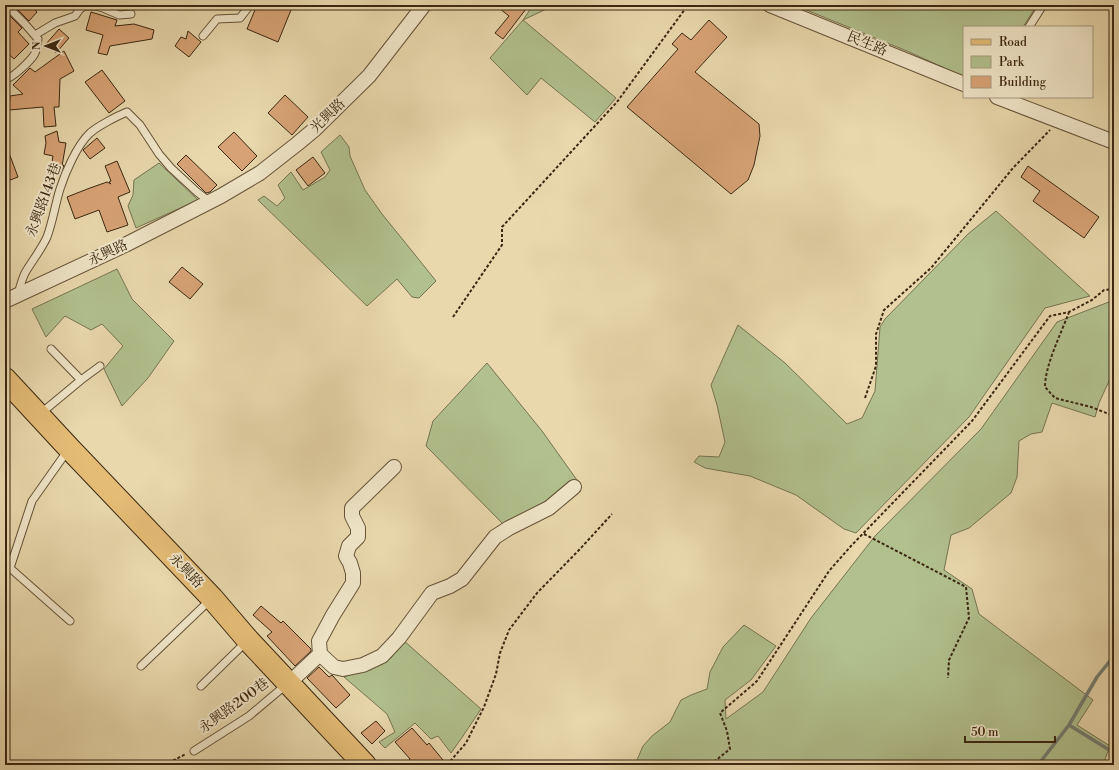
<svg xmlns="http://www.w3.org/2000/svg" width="1119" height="770" font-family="'Libre Bodoni','Noto Serif TC',serif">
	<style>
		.green { fill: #b1c08d; stroke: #767450 }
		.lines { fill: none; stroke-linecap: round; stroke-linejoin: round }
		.stream { stroke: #747e73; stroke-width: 3.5 }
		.building { fill: #d7a376; stroke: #3b2712 }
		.lane-casing { stroke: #665338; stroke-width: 9 }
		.street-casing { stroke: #665338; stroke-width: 16 }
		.primary-casing { stroke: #3b2712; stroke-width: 24 }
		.path { stroke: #3b2712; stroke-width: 2; stroke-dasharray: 3 2; stroke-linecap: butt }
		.lane { stroke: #f0e6c9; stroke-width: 7 }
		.street { stroke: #f0e6c9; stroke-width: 14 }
		.primary { stroke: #e4bc76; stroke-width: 22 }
		.labels { text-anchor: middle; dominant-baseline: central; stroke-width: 4; stroke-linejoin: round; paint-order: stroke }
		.street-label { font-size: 14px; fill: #3b2712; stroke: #f0e6c9 }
	</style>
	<rect width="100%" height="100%" fill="#e8d8ac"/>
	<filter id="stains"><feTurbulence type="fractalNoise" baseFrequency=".005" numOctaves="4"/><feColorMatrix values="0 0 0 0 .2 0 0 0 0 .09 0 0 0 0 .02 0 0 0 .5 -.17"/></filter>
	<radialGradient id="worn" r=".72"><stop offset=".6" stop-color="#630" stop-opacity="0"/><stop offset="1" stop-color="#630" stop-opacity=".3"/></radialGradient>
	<path class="green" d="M 533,5 L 555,5 L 523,20 L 616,98 L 595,122 L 541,78 L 527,95 L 490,58 L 523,20 Z
		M 794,5 L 1037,5 L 1023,27 L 964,27 L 964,77 L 907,51 Z
		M 340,135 L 349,147 L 350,156 L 365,190 L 382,214 L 412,251 L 436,281 L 419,298 L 412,297 L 397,279 L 367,306 L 258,200 L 264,196 L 277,206 L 285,198 L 278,185 L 291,172 L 303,190 L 325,177 L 330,170 L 321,152 Z
		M 159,163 L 198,200 L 136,228 L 128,206 L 133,195 L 134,180 Z
		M 996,211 L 1090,296 L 1045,308 L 969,417 L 856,533 L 844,529 L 796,495 L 750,476 L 705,468 L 694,462 L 699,456 L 719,457 L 725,442 L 717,405 L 711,385 L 738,325 L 785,363 L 847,424 L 862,418 L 875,391 L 880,327 L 885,319 L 968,234 Z
		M 117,269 L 132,299 L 174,341 L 148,378 L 122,406 L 104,369 L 123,346 L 102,324 L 91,330 L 65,316 L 46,337 L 32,309 Z
		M 1114,300 L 1114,370 L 1099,403 L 1095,417 L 1052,403 L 1042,432 L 1031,434 L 1019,441 L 1017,477 L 1011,493 L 969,528 L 951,535 L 944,570 L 972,589 L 979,614 L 1093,700 L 1077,725 L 1110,746 L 1103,765 L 638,765 L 637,760 L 643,746 L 652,736 L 670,722 L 681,700 L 691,695 L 707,689 L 710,672 L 723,647 L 744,625 L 776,646 L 751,680 L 725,700 L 726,719 L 763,692 L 811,618 L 875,536 L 981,429 L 1057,322 Z
		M 487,363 L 542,431 L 577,480 L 541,505 L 504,525 L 426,446 L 433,421 Z
		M 403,640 L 481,709 L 463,736 L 451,753 L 438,736 L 431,739 L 415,723 L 385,748 L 379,742 L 395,732 L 387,714 L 344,677 L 391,658 Z"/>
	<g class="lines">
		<path class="stream" d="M 1069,725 L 1111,751 L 1114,746
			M 1038,765 L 1069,725 L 1097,677 L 1114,656"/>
	</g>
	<path class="building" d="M 13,5 L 30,5 L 37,12 L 29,21 Z
		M 257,5 L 293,5 L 278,42 L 247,29 Z
		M 495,5 L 529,5 L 503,39 L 495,33 L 509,16 Z
		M 5,11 L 22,28 L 18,32 L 29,44 L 14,59 L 5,51 Z
		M 91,12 L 117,20 L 115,26 L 134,24 L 154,30 L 152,39 L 110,46 L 107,55 L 98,53 L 103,35 L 86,30 Z
		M 709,20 L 727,37 L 695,72 L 759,124 L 760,136 L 754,165 L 748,180 L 731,194 L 627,107 L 678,49 L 672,44 L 682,33 L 691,40 Z
		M 59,29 L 69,38 L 56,53 L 46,44 Z
		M 188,31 L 201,42 L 189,57 L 175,46 L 181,37 L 186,39 Z
		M 64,51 L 74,71 L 60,79 L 59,107 L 54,107 L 56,126 L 44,127 L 43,107 L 9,110 L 10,96 L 23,94 L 13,85 L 30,68 L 35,72 Z
		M 102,70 L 125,101 L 109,113 L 85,82 Z
		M 285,95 L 308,117 L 292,135 L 268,113 Z
		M 57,131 L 59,142 L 66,143 L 62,166 L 64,165 L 60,175 L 50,173 L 53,156 L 44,154 L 46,143 L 45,136 Z
		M 234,132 L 257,156 L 242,171 L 218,147 Z
		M 97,138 L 105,148 L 90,159 L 83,150 Z
		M 5,145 L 6,145 L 18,177 L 5,182 Z
		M 186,155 L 217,185 L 210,192 L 206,193 L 177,164 Z
		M 313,157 L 325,173 L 308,186 L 296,170 Z
		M 117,161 L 130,192 L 118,197 L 128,225 L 107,232 L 99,210 L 75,219 L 67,197 L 90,188 L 107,182 L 111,184 L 109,182 L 111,181 L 105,166 Z
		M 1028,166 L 1099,217 L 1084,238 L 1033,201 L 1040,191 L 1021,177 Z
		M 182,267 L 203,284 L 190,299 L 169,282 Z
		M 261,606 L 281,623 L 283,621 L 311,649 L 311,651 L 295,666 L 267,636 L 272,632 L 253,615 Z
		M 319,667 L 329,677 L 332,675 L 350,695 L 336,708 L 307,678 Z
		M 376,721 L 385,731 L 372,744 L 361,733 Z
		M 412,728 L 427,745 L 429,743 L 447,765 L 404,765 L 410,759 L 395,742 Z"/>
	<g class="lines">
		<g class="lane-casing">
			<path id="lane" d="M 1029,27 L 1043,5
				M 35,35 L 55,23 L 75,16 L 80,9 L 85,6 L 95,6 L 103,8 L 119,15 L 131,14
				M 203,36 L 217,19 L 240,18 L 250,5
				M 5,79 C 12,79 30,61 34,55 C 37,51 37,44 38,39 L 25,24 L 6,5
				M 18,294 C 20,287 22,279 25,273 C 32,261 41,250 47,237 C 53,221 55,205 60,189 C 65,173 77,145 90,133 C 98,126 117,116 127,112 L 140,125 L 159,154 L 171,168 L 197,192 L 210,202
				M 81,380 L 100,366
				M 40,414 L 81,380 L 51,349
				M 68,450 L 32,501 L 10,568 L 70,621
				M 141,666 L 210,600
				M 201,686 L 247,641
				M 194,751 L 249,716 L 287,684"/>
		</g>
		<g class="street-casing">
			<path id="street" d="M 770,5 L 964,84
				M 997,97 L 1114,142
				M 5,301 L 125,245 L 221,196 L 260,173 L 297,144 L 315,129 L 369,76 L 424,5
				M 394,467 L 352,508 L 352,516 L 358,528 L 358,537 L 349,546 L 346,556 L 350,563 L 353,573 L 353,583 L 333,615 L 319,641 L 320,654 L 334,667 L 343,669 L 363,665 L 382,656 L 399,638 L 432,593 L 450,586 L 462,579 L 495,537 L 509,528 L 549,508 L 574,487
				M 289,683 L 320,654"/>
		</g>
		<g class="primary-casing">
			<path id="primary" d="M 5,379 L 69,448 L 212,598 L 248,640 L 365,765"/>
		</g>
		<path class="path" d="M 1069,312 C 1061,334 1045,365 1045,387 L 1055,398 L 1091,407 L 1114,416
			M 453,317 L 502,245 L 502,227 L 617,102 L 688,5
			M 865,398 L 876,366 L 876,334 L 884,310 L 931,268 L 1013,168 L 1050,130
			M 864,534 L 966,587 L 969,618 L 949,660 L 948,678
			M 164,765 L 186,754
			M 447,765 L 466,743 L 484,707 L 496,674 L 500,653 L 509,630 L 537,593 L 580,549 L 612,514
			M 710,765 L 730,749 L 727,731 L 720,713 L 757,681 L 829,571 L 851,546 L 972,421 L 1050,316 L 1069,312 L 1092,300 L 1104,290 L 1114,289"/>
		<use href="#lane" class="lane"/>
		<use href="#street" class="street"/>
		<use href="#primary" class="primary"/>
	</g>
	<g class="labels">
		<g class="street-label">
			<text transform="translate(867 44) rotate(22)">民生路</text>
			<text transform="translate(328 116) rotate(-44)">光興路</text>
			<text transform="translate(44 200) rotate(-70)">永興路143巷</text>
			<text transform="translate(108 253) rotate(-25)">永興路</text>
			<text transform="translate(186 571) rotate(46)">永興路</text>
			<text transform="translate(234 706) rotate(-36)">永興路200巷</text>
		</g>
	</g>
	<rect width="1119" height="770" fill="none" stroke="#e8d8ac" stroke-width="20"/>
	<rect x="6" y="6" width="1107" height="758" fill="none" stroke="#3b2712" stroke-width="2"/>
	<rect x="10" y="10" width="1099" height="750" fill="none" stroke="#3b2712"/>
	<rect x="963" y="26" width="130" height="72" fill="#f0e6c9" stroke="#a89a80"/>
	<rect x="971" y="39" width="20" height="6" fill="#e4bc76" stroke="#a89a80"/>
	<text x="999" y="46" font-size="12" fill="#3b2712">Road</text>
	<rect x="971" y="56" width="20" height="12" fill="#b1c08d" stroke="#a89a80"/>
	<text x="999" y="66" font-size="12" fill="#3b2712">Park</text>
	<rect x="971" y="76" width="20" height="12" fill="#d7a376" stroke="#a89a80"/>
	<text x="999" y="86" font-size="12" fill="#3b2712">Building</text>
	<g transform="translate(46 46) rotate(270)" stroke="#f0e6c9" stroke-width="3" paint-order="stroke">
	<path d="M0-3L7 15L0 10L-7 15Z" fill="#3b2712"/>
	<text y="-6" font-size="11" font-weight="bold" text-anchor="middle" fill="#3b2712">N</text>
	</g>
	<path d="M965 736v6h90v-6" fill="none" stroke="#3b2712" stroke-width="2"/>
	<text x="971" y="736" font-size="12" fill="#3b2712" stroke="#f0e6c9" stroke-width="3" paint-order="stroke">50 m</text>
	<rect width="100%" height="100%" filter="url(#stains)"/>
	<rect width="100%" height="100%" fill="url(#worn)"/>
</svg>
